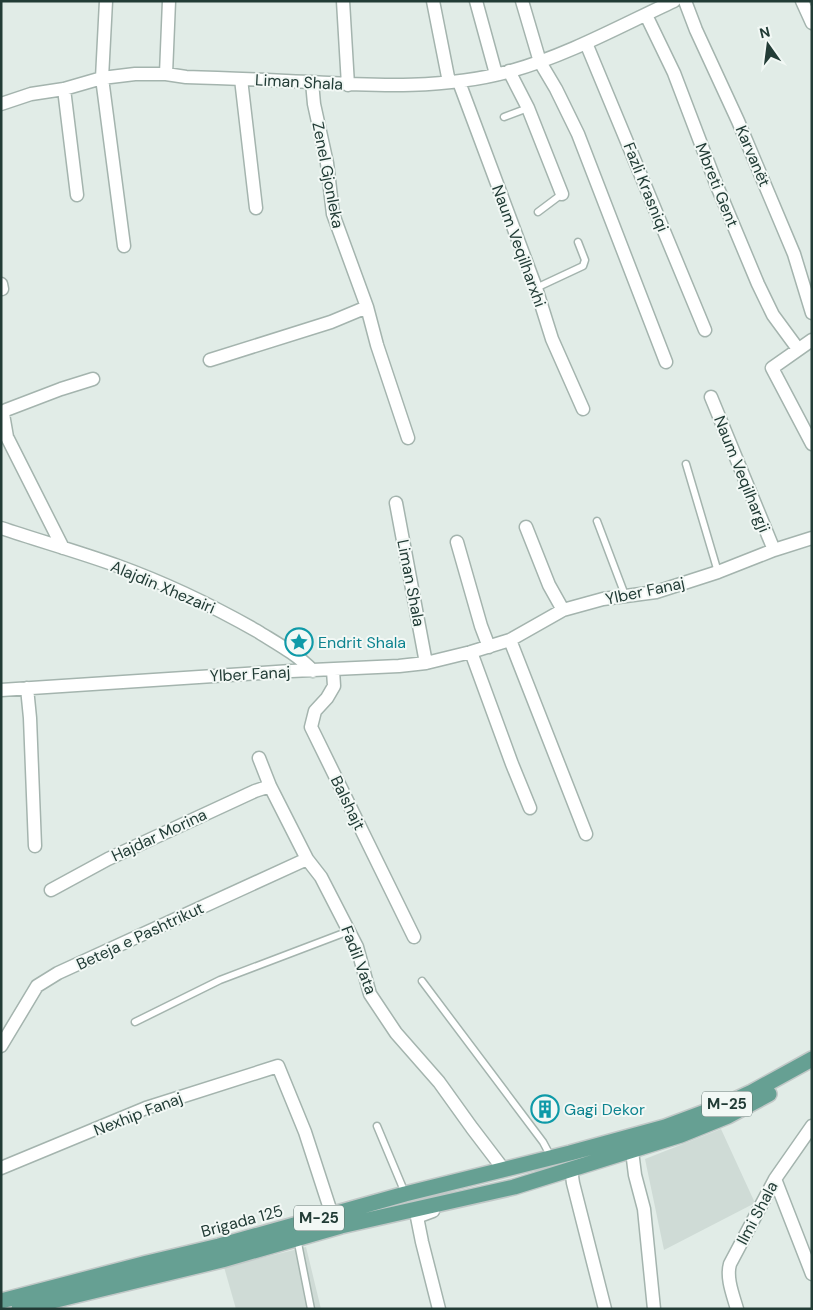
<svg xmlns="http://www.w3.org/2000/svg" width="813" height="1310" font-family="'DM Sans',sans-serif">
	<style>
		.built { fill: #cfdbd6 }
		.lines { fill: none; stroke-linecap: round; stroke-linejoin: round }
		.lane-casing { stroke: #a4b4ae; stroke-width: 9 }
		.street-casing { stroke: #a4b4ae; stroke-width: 15 }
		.primary-casing { stroke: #c1c8c7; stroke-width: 18 }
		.lane { stroke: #fff; stroke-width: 6 }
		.street { stroke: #fff; stroke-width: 12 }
		.primary { stroke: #66a093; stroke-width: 15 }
		.labels { text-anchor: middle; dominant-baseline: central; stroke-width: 4; stroke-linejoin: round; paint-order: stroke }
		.shield { fill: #f2f8f5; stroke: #60746f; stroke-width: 1 }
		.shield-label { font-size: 15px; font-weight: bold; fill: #223c36 }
		.street-label { font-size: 16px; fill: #223c36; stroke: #f2f8f5 }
		.culture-label { font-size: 16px; fill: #0d838f; stroke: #f2f8f5; text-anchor: start }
	</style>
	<rect width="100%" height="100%" fill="#e1ece7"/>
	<path class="built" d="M 721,1129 L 755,1203 L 664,1250 L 645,1159 Z
		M 306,1247 L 321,1309 L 236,1309 L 224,1267 Z"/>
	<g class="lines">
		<g class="lane-casing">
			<path id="lane" d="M 504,117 L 528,108
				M 538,212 L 562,194
				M 536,288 L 583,266 L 585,260 L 578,242
				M 686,464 L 718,572
				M 597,521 L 625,595
				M 422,981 L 543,1142 L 551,1157
				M 135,1022 L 220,980 L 349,931
				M 377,1126 L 405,1193
				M 297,1238 L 311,1309"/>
		</g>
		<g class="street-casing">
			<path id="street" d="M 106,1 L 102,78 L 124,246
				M 343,1 L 348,85
				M 433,1 L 449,82
				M 476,1 L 496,74
				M 522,1 L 540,62 L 556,89 L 578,134 L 666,362
				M 685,1 L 696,30 L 738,121 L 794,254 L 812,313
				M 802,1 L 812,23
				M 646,15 L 674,73 L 717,186 L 758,284 L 773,315 L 798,349
				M 586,43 L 705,330
				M 509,71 L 528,108 L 562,194
				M 166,74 L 169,1
				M 241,79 L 256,208
				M 459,82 L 536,288 L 552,339 L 583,409
				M 64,89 L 77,195
				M 1,104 L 31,94 L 64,89 L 102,78 L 135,74 L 166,74 L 186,77 C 228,78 270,80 311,82 C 377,86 447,89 511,71 C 568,55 620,26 674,1
				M 1,284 L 2,289
				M 367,307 L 377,345 L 408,438
				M 812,340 L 772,368 L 812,444
				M 210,360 L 331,322 L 367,307 L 333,214 L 327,163 L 314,104 L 312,82
				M 711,397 L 774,550
				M 396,503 L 426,663
				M 526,527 L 549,585 L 563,610
				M 1,528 C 40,541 79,552 118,566 C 165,583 213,606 257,631 C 276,643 297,654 313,671
				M 457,542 L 481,626 L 489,647
				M 63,548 L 7,437 L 3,414 L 6,410 L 61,389 L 93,379
				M 510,640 L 586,834
				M 471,652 L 512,764 L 530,808
				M 333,670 L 334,686 L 327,698 L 315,711 L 311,727 L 414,937
				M 27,688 L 30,718 L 35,846
				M 1,690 L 291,671 L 399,666 L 426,663 L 471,652 L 510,640 L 563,610 L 603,599 L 656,592 L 718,572 L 774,550 L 812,538
				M 259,758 L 270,786 L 307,859 L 321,877 L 357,947 L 370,994 L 396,1033 L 439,1082 L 472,1128 L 504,1170
				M 51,890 L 108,859 L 255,791 L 270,786
				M 1,1046 L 37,986 L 58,973 L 307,859
				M 632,1151 L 635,1175 L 644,1209 L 654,1309
				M 1,1168 L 146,1108 L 278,1066 L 305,1132 L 332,1215
				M 571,1169 L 573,1183 L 605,1309
				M 775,1179 L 812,1274
				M 433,1211 L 417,1217 L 422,1242 L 439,1309
				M 737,1309 C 733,1295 726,1278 730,1264 L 775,1179 L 812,1126"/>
		</g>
		<g class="primary-casing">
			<path id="primary" d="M 1,1301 L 147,1263 L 219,1246 L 405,1194 L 570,1153 L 665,1127 L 724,1105 L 752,1092 L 812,1059
				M 19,1309 L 222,1260 L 341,1226 L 514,1187 L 681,1135 L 728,1116 L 769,1094"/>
		</g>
		<use href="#lane" class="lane"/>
		<use href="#street" class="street"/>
		<use href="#primary" class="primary"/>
	</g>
	<defs>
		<g id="sight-ring" transform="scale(1.4375)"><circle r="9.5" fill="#f2f8f5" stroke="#0f9aa8" stroke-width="1.5"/><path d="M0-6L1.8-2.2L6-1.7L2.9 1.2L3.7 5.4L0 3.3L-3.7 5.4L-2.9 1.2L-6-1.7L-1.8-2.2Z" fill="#0f9aa8"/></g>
		<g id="building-ring" transform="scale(1.4375)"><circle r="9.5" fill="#f2f8f5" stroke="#0f9aa8" stroke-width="1.5"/><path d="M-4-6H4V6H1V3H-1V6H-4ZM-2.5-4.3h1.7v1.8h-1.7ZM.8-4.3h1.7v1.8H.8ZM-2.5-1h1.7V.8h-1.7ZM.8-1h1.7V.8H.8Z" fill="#0f9aa8"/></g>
	</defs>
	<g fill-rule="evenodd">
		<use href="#sight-ring" x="299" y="642"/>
		<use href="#building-ring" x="545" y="1109"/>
	</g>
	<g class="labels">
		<g class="shield">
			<rect x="702" y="1091.5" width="50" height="25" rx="4"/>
			<rect x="294" y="1205.5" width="50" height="25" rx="4"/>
		</g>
		<g class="shield-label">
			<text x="727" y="1104">M-25</text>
			<text x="319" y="1218">M-25</text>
		</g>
		<g class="street-label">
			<text transform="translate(299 82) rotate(3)">Liman Shala</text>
			<text transform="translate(753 156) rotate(67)">Karvanët</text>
			<text transform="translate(328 175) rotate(79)">Zenel Gjonleka</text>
			<text transform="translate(717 185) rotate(68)">Mbreti Gent</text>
			<text transform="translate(646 187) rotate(68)">Fazli Krasniqi</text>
			<text transform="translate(519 246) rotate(70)">Naum Veqilharxhi</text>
			<text transform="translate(742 474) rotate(68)">Naum Veqilhargji</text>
			<text transform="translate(411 583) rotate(79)">Liman Shala</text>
			<text transform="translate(163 587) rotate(23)">Alajdin Xhezairi</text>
			<text transform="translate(645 591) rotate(-12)">Ylber Fanaj</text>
			<text transform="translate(250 674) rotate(-3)">Ylber Fanaj</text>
			<text transform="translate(348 803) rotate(64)">Balshajt</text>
			<text transform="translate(159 835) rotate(-25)">Hajdar Morina</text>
			<text transform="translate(140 936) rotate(-25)">Beteja e Pashtrikut</text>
			<text transform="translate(359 960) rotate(69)">Fadil Vata</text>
			<text transform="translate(138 1114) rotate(-21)">Nexhip Fanaj</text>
			<text transform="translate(757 1213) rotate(-62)">Ilmi Shala</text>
			<text transform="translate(242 1221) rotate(-15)">Brigada 125</text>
		</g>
		<g class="culture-label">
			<text x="318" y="642">Endrit Shala</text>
			<text x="564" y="1109">Gagi Dekor</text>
		</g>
	</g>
	<rect width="813" height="1310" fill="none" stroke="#223c36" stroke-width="5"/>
	<g transform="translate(768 45) rotate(346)" stroke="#f2f8f5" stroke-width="4" paint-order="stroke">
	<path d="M0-4L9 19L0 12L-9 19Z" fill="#223c36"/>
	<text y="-8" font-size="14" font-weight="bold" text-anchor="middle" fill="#223c36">N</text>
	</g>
</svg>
